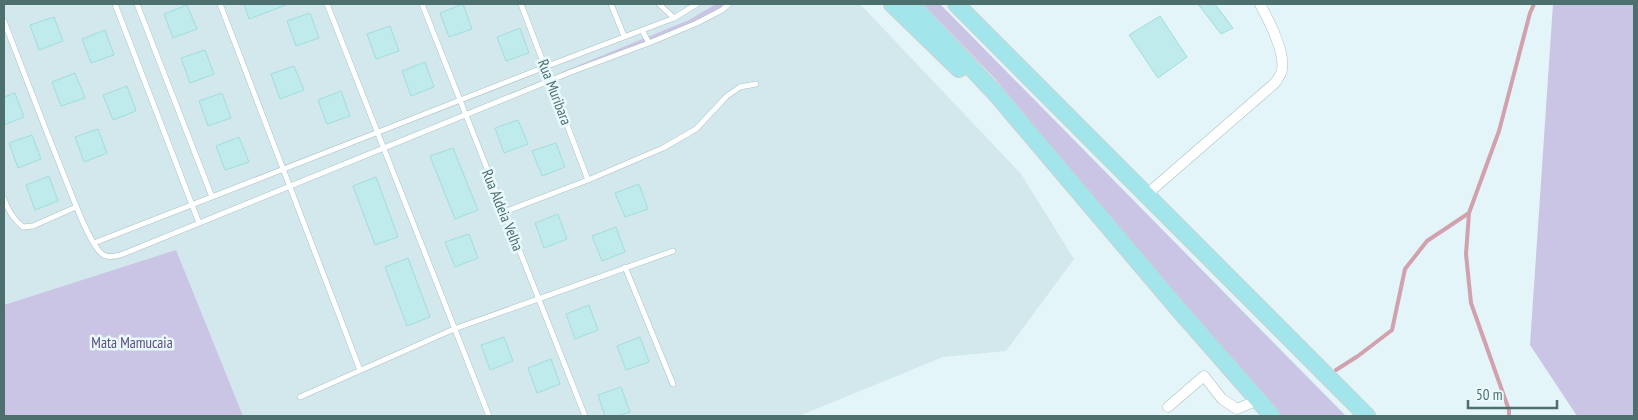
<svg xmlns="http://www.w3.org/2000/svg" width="1638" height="420" font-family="'PT Sans Narrow',sans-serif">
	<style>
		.residential { fill: #d2e8ed }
		.green { fill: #cbc5e5 }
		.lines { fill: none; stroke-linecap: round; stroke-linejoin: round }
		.stream { stroke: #d1a2ad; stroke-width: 4 }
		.building { fill: #bfebec; stroke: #a1dddd }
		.service-casing { stroke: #a7c2c4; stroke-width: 6 }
		.minor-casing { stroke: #a7c2c4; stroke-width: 11 }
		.trunk-casing { stroke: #c6d1d1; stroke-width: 18 }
		.service { stroke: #fff; stroke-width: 5 }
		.minor { stroke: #fff; stroke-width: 10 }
		.trunk { stroke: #a2e6eb; stroke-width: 16 }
		.labels { text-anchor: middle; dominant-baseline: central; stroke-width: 5; stroke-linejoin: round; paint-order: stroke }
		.street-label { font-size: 15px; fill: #4d6f6e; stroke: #eaf9fd }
		.park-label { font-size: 15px; fill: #5c4c7f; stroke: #eaf9fd }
	</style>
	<rect width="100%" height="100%" fill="#e4f5f9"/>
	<path class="residential" d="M 4,4 L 860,4 L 1021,174 L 1074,259 L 1006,351 L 943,357 L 799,416 L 231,416 L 4,305 Z"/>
	<path class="green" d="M 716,4 L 727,4 L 691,25 L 561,74 L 562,72 L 689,20 Z
		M 923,4 L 940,4 L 1346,416 L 1281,416 L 1236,367 L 996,80 Z
		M 1553,4 L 1634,4 L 1634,416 L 1577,416 L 1530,345 Z
		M 176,250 L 243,416 L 4,416 L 4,305 Z"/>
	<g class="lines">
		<path class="stream" d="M 1336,370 L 1358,356 L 1392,330 L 1405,269 L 1427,241 L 1469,213
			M 1509,416 L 1509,410 L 1471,303 L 1466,254 L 1469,213 L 1499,131 L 1530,13 L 1534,4"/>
	</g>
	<path class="building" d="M 244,4 L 286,4 L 286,5 L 249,19 Z
		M 463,4 L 472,29 L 449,37 L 440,13 Z
		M 1198,4 L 1215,4 L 1233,28 L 1221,34 Z
		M 187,5 L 197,29 L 173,38 L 164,14 Z
		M 310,13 L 319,38 L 296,46 L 287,21 Z
		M 1160,16 L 1187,57 L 1158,78 L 1129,35 Z
		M 54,17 L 63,41 L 39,50 L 30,25 Z
		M 390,26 L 399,51 L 376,59 L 367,34 Z
		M 520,28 L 529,53 L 506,61 L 497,37 Z
		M 105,30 L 114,55 L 91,63 L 82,39 Z
		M 205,50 L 214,74 L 190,83 L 181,58 Z
		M 425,62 L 434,87 L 411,96 L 402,71 Z
		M 294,66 L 304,90 L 280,99 L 271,74 Z
		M 75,73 L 85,98 L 61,106 L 52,82 Z
		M 127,86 L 136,111 L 113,120 L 103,95 Z
		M 341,91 L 350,116 L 327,124 L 318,100 Z
		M 15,93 L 24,117 L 4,125 L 4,97 Z
		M 222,93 L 231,118 L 208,126 L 199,101 Z
		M 518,120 L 528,144 L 504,153 L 495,128 Z
		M 98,129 L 107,153 L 84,162 L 75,137 Z
		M 32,135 L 41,159 L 18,168 L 9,143 Z
		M 239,137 L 249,162 L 225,170 L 216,146 Z
		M 556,143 L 565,167 L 542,176 L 532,151 Z
		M 453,148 L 478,210 L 455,219 L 430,156 Z
		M 49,176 L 58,201 L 35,210 L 26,185 Z
		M 376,177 L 398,237 L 375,245 L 353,186 Z
		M 639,184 L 648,209 L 625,217 L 615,193 Z
		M 558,214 L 567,239 L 544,248 L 535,223 Z
		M 616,227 L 625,252 L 602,261 L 592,236 Z
		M 469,234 L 478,258 L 455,267 L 445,242 Z
		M 408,258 L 430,317 L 407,326 L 385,267 Z
		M 589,305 L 598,330 L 575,339 L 566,314 Z
		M 504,337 L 513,361 L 490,370 L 481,345 Z
		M 640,337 L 649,362 L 626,370 L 617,346 Z
		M 551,359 L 560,384 L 537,393 L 528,368 Z
		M 621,387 L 630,412 L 617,416 L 605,416 L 598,395 Z"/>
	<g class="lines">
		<g class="service-casing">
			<path id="service" d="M 115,4 L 199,223
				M 137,4 L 212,197
				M 220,4 L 360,370
				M 327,4 L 489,416
				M 422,4 L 585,416
				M 521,4 L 588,180
				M 611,4 L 624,36
				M 659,4 L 674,18
				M 4,21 C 24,73 44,126 65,178 C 72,195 88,241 101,253 C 107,259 116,256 123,254 L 571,72 L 649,43 L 697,23 L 722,10 L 729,4
				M 642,30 L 649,43
				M 4,199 C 8,211 13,219 23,227 L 33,226 L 76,207
				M 504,212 L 588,180 L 663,148 L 696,129 L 727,96 L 740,87 L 756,84
				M 94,243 L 545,67 L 674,18 L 697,4
				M 625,267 L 673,384
				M 300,397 L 454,329 L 673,251"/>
		</g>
		<g class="minor-casing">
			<path id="minor" d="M 1146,195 L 1275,83 C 1277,80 1280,76 1281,73 C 1288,56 1268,19 1260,4
				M 1168,407 L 1204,376 L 1222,399 L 1237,409 L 1258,400"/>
		</g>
		<g class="trunk-casing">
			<path id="trunk" d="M 892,4 L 959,69
				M 911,4 L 996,94 L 1179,310 L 1272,416
				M 956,4 L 1367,416"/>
		</g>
		<use href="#service" class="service"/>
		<use href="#minor" class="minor"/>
		<use href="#trunk" class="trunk"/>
	</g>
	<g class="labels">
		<g class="street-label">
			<text transform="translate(555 92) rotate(69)">Rua Muribara</text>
			<text transform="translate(503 210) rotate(68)">Rua Aldeia Velha</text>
		</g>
		<g class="park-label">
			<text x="132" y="342">Mata Mamucaia</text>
		</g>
	</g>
	<rect width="1638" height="420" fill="none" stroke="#4d6f6e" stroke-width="10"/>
	<path d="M1468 400v8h89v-8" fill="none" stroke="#4d6f6e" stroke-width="2.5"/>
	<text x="1476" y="400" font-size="15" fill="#4d6f6e" stroke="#eaf9fd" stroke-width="4" paint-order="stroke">50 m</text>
</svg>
